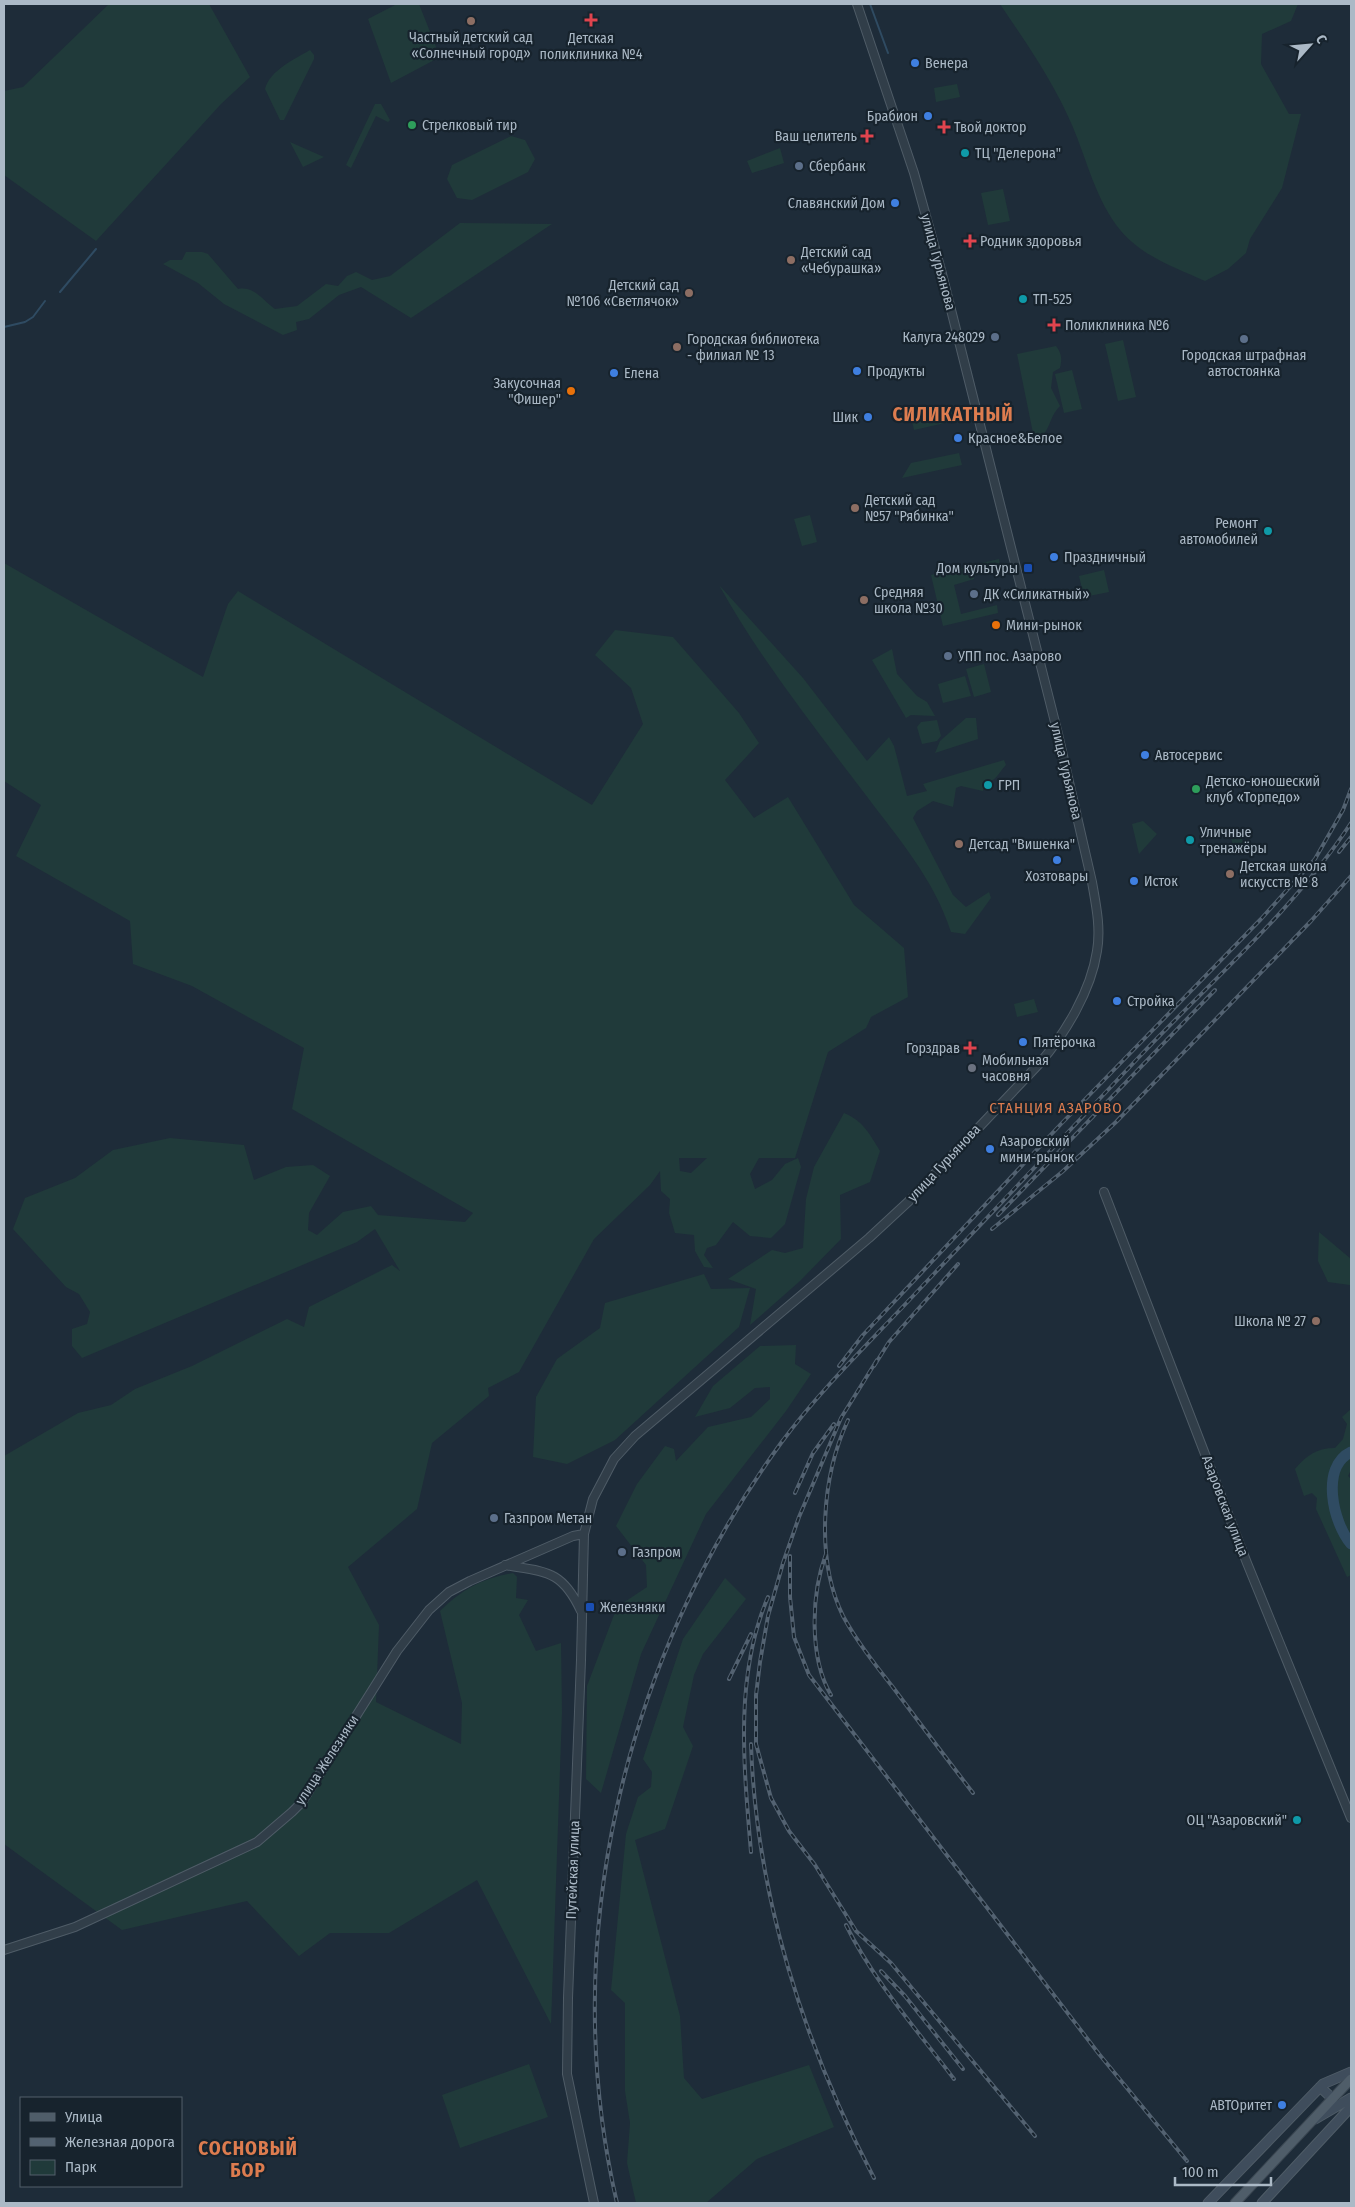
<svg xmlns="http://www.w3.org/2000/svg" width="1355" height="2207" font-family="'Fira Sans Condensed',sans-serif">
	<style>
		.green { fill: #203a3a; fill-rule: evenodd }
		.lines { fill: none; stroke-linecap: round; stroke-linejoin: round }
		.stream { stroke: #2f4b62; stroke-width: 2 }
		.river { stroke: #2f4b62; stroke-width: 11 }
		.tertiary-casing { stroke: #4f5c67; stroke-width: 10 }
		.secondary-casing { stroke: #4f5c67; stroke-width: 11 }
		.primary-casing { stroke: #3b4752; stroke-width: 11 }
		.tertiary { stroke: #313e49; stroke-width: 8 }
		.secondary { stroke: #3f4d5c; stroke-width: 9 }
		.primary { stroke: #4f5d69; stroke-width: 9 }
		.rail-casing { stroke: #536271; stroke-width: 4 }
		.rail { stroke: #17232d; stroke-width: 2; stroke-dasharray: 5.5; stroke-linecap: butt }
		.health-dot { fill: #e0444e; stroke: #17232d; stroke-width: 2 }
		.education-dot { fill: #8d6e63; stroke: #17232d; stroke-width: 2 }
		.shop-dot { fill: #3f7fe0; stroke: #17232d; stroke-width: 2 }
		.leisure-dot { fill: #2e9e5b; stroke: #17232d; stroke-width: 2 }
		.culture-dot { fill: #0f9aa8; stroke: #17232d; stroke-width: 2 }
		.service-dot { fill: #5c6f8a; stroke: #17232d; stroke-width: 2 }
		.food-dot { fill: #e8710a; stroke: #17232d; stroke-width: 2 }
		.transit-dot { fill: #1a4fb4; stroke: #17232d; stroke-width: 2 }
		.worship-dot { fill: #6b7280; stroke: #17232d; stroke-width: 2 }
		.labels { text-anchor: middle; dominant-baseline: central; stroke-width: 4.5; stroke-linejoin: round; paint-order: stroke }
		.poi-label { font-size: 14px; fill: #abb9c6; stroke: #17232d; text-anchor: start }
		.street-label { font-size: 14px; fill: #abb9c6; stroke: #17232d }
		.neighbourhood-label { font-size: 15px; letter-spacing: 1px; fill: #dd7c4f; stroke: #17232d }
		.district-label { font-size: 19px; font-weight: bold; letter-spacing: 1px; fill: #dd7c4f; stroke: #17232d }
	</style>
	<rect width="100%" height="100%" fill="#1e2c39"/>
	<path class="green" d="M 109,4 L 209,4 L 250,77 L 221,104 L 96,241 L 4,175 L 4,91 L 23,87 Z
		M 397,4 L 419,4 L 440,57 L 391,83 L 368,19 Z
		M 1000,4 L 1298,4 L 1291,21 L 1262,34 L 1261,64 L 1289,114 L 1301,114 L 1282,188 L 1250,239 L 1246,253 L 1228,269 L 1205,281 C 1176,268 1142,256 1121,231 C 1096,201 1087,160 1072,125 C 1053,81 1026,43 1000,4 Z
		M 310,50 L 314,55 L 314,59 L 284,120 L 280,120 L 265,89 C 270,70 295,59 310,50 Z
		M 957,84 L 960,97 L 936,102 L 934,88 Z
		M 375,104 L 381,104 L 390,120 L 388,122 L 376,116 L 351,168 L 346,165 Z
		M 511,136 L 525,140 L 535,159 L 528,172 L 472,200 L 457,198 L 447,179 L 452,165 Z
		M 290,142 L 324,157 L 303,167 Z
		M 780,148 L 784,163 L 752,173 L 747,161 Z
		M 1003,189 L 1010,221 L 988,225 L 981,193 Z
		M 460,223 L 552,224 L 411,318 L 361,287 L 339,295 L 309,319 L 296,322 L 297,330 L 283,335 L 224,304 L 198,283 L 163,264 L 170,260 L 182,260 L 186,252 L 202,252 L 208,254 L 238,289 C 255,286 262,300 275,309 L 297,306 L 326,284 L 338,286 L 347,276 L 356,272 L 372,280 L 390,276 Z
		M 1123,340 L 1136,397 L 1118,401 L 1105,344 Z
		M 1056,346 C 1062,354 1062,359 1060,368 L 1053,372 L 1051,388 L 1060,406 C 1048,418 1052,430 1035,443 L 1017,354 Z
		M 1072,370 L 1082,409 L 1064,413 L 1055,374 Z
		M 951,408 L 954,421 L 914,430 L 911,417 Z
		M 959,453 L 962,465 L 902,478 L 911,463 Z
		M 810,515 L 817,542 L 802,546 L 794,519 Z
		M 999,559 L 1001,570 L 974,576 L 974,579 L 954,585 L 961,614 L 997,605 L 998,613 L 943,626 L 931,575 Z
		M 4,563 L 203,677 L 228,604 L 238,591 L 592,805 L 643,724 L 631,688 L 595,655 L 615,630 L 673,637 L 739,713 L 759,743 L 725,780 L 754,818 L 788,797 L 854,905 L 904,948 L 908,997 L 871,1017 L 866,1028 L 828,1052 L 795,1158 L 759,1158 L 750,1174 L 755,1189 L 772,1180 L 785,1164 L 798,1158 L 801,1167 L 785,1224 L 771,1238 L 750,1236 L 733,1222 L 716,1245 L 707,1248 L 704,1255 L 713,1268 L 704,1267 L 695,1251 L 694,1235 L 675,1233 L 669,1213 L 670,1199 L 661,1191 L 660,1171 L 650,1185 L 594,1239 L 519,1372 L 488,1388 L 489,1396 L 432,1443 L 417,1509 L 348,1567 L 379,1625 L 376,1702 L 461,1744 L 462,1703 L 440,1611 C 461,1590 483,1578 513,1573 L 517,1577 L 516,1598 L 528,1600 L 519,1615 L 536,1651 L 561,1643 L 562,1712 L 551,2024 L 477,1880 L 389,1933 L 330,1933 L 299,1956 L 247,1901 L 122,1930 L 4,1844 L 4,1456 L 78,1413 L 111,1405 L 135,1389 L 192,1366 L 287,1319 L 304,1327 L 309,1307 L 392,1265 L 400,1271 L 375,1229 L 357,1242 L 82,1358 L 72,1346 L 72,1329 L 87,1324 L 90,1312 L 79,1294 L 66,1287 L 13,1229 L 25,1198 L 75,1178 L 113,1150 L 170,1138 L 244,1145 L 254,1180 L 286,1167 L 313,1165 L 330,1176 L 309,1213 L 308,1230 L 317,1235 L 343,1212 L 371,1206 L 378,1215 L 465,1222 L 473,1213 L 292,1109 L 304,1048 L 192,986 L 133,964 L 130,921 L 16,856 L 41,805 L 4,781 ZM 679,1158 L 707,1158 L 691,1173 L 680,1171 Z
		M 1104,570 L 1109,592 L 1084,597 L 1079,576 Z
		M 719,585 L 803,678 L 867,761 L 889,737 L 894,746 L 907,796 L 927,791 L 923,784 L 1004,760 L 1006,765 C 998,773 997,781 985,783 L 983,791 L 961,786 L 956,788 L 953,807 L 933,801 L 917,811 L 913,818 L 953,895 L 966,907 L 989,892 L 991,898 L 965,934 L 951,932 C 934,879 898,838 865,794 C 814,727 760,659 719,585 Z
		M 892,649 L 897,674 L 917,696 L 927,702 L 935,716 L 911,715 L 906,718 L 872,660 Z
		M 984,664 L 991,692 L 974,697 L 966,669 Z
		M 965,676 L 971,696 L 943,703 L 938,684 Z
		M 966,718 L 976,718 L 978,739 L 935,753 L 940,741 Z
		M 937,720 L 941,736 L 937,741 L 922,744 L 917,727 L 921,722 Z
		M 1143,821 L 1157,834 L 1139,854 L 1132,824 Z
		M 1241,835 L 1245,852 L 1235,855 L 1231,837 Z
		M 1034,999 L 1038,1012 L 1017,1017 L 1014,1004 Z
		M 844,1113 C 862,1120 870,1134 880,1151 L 870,1182 L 840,1195 L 841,1239 L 800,1281 L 750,1325 L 756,1289 L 728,1279 L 772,1250 L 785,1253 L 803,1248 L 806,1199 L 814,1167 Z
		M 1319,1232 L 1351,1259 L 1351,1288 L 1350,1285 L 1328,1282 L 1318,1261 Z
		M 704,1274 L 711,1289 L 750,1288 L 739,1327 L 615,1440 L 567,1464 L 533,1457 L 536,1397 L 557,1359 L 600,1328 L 605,1303 Z
		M 796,1345 L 795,1364 L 811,1374 L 786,1411 L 706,1514 L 641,1654 L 601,1793 L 586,1779 L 587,1686 L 617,1607 L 647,1587 L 646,1565 L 616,1526 L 637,1484 L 665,1446 L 674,1449 L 676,1461 L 708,1427 L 751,1417 L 770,1399 L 770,1387 L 755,1388 L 730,1408 L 695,1417 L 713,1386 L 760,1346 Z
		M 1351,1409 L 1351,1470 L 1348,1476 L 1351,1479 L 1351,1575 L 1347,1577 L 1316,1509 L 1317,1498 L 1312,1493 L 1304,1496 L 1295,1469 C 1307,1455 1317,1448 1335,1448 L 1343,1439 L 1347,1424 L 1342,1417 Z
		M 725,1578 L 746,1599 L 703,1654 L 694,1675 L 683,1727 L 693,1746 L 665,1829 L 635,1840 L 680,2016 L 684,2078 L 702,2099 L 809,2065 L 834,2127 L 757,2159 L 706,2203 L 636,2203 L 627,2163 L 630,2123 L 625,2091 L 625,2003 L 611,1990 L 626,1834 L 638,1797 L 651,1787 L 652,1772 L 643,1759 L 683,1639 Z
		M 529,2064 L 548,2117 L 460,2148 L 442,2095 Z"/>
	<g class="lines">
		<path class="stream" d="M 870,4 L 888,53
			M 60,292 L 96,249
			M 4,327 L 25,322 L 33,317 L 45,301"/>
		<path class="river" d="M 1351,1452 C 1320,1467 1333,1523 1351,1544"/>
		<g class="tertiary-casing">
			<path id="tertiary" d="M 1104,1192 L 1247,1563 L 1351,1818
				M 505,1565 C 546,1572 562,1570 581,1611
				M 4,1950 L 75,1927 L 257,1842 L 292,1812 L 302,1802 L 397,1651 L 429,1610 L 449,1592 L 470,1581 L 573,1536 L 584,1534
				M 594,2203 L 567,2074 L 568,1998 L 581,1660 L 584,1534 L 593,1499 L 603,1480 L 614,1459 L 635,1436 L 869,1238 L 909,1201 L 1039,1064 C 1065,1034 1091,991 1097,951 C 1101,928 1096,905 1092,882 L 1058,734 L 941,270 L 914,173 L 857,4"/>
		</g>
		<g class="secondary-casing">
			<path id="secondary" d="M 1320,2087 L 1333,2099
				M 1315,2119 L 1351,2098
				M 1208,2203 L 1323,2084 L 1351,2072
				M 1262,2203 L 1351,2107"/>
		</g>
		<g class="primary-casing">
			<path id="primary" d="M 1235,2203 L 1351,2079"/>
		</g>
		<use href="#tertiary" class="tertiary"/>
		<use href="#secondary" class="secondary"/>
		<use href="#primary" class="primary"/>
		<g class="rail-casing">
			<path id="rail" d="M 1339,852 L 1351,837
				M 998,1215 L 1215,990
				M 992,1229 L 1062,1172 L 1116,1122 L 1311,921 L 1351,876
				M 877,1360 L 841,1418 L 799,1517 L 783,1563 L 768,1616 L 760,1662 L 756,1695 L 756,1744 L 771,1798 L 789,1831 L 815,1865 L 856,1931 L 891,1963 L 1035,2136
				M 839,1366 L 863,1335 L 1060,1125 L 1261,919 L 1315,859 L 1343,810 L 1351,789
				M 874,1366 L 889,1342 L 958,1264
				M 848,1420 C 822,1476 815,1559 843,1616 C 857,1642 877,1667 895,1690 C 921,1725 947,1759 973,1793
				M 795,1493 L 813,1453 L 834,1424
				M 826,1554 C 811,1594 809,1658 831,1695
				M 790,1556 L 790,1597 L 794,1637 L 809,1675 L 1099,2054 L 1187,2161
				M 729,1679 L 751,1634
				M 751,1744 C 756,1895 804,2045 874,2178
				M 751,1852 C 744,1768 734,1676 768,1597
				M 846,1925 C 873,1980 917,2030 954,2079
				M 881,1971 L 905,1996 L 963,2069
				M 617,2203 C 556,1941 624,1659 781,1443 C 820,1390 869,1343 914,1295 C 989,1215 1065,1135 1141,1055 C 1213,979 1293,911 1351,823"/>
		</g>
		<use href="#rail" class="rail"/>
	</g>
	<g class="health-dot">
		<path d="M588.5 12.5h5v5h5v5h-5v5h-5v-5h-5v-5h5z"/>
		<path d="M941.5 119.5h5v5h5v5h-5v5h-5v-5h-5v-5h5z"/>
		<path d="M864.5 128.5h5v5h5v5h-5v5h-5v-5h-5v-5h5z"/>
		<path d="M967.5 233.5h5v5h5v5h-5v5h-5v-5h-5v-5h5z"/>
		<path d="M1051.5 317.5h5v5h5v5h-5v5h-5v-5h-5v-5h5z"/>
		<path d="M967.5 1040.5h5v5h5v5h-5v5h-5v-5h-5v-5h5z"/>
	</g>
	<g class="education-dot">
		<circle cx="471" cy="21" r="5"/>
		<circle cx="791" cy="260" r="5"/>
		<circle cx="689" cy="293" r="5"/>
		<circle cx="677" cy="347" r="5"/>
		<circle cx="855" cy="508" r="5"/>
		<circle cx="864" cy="600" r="5"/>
		<circle cx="959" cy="844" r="5"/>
		<circle cx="1230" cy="874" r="5"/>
		<circle cx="1316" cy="1321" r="5"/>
	</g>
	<g class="shop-dot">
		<circle cx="915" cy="63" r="5"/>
		<circle cx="928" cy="116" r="5"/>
		<circle cx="895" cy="203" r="5"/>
		<circle cx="857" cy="371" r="5"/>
		<circle cx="614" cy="373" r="5"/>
		<circle cx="868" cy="417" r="5"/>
		<circle cx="958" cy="438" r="5"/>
		<circle cx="1054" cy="557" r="5"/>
		<circle cx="1145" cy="755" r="5"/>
		<circle cx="1057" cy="860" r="5"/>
		<circle cx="1134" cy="881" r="5"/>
		<circle cx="1117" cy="1001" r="5"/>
		<circle cx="1023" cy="1042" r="5"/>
		<circle cx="990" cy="1149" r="5"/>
		<circle cx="1282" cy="2105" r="5"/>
	</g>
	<g class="leisure-dot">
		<circle cx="412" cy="125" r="5"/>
		<circle cx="1196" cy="789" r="5"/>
	</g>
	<g class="culture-dot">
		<circle cx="965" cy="153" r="5"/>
		<circle cx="1023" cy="299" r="5"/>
		<circle cx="1268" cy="531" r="5"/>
		<circle cx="988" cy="785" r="5"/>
		<circle cx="1190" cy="840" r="5"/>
		<circle cx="1297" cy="1820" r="5"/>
	</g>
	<g class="service-dot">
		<circle cx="799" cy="166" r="5"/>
		<circle cx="995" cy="337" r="5"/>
		<circle cx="1244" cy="339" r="5"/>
		<circle cx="974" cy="594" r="5"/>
		<circle cx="948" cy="656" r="5"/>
		<circle cx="494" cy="1518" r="5"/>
		<circle cx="622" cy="1552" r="5"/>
	</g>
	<g class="food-dot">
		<circle cx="571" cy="391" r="5"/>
		<circle cx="996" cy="625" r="5"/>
	</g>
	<g class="transit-dot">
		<rect x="1023" y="563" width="10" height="10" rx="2.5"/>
		<rect x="585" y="1602" width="10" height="10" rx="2.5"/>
	</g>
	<circle class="worship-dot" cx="972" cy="1068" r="5"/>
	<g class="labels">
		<g class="poi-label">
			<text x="471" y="37" text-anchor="middle">Частный детский сад<tspan x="471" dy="16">«Солнечный город»</tspan></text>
			<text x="591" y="38" text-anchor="middle">Детская<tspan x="591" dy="16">поликлиника №4</tspan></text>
			<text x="925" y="63">Венера</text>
			<text x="918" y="116" text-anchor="end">Брабион</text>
			<text x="422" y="125">Стрелковый тир</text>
			<text x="954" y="127">Твой доктор</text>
			<text x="857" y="136" text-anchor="end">Ваш целитель</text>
			<text x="975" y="153">ТЦ "Делерона"</text>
			<text x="809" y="166">Сбербанк</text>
			<text x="885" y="203" text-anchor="end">Славянский Дом</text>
			<text x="980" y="241">Родник здоровья</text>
			<text x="801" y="252">Детский сад<tspan x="801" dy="16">«Чебурашка»</tspan></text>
			<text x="679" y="285" text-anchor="end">Детский сад<tspan x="679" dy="16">№106 «Светлячок»</tspan></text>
			<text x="1033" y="299">ТП-525</text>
			<text x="1065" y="325">Поликлиника №6</text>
			<text x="985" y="337" text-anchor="end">Калуга 248029</text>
			<text x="687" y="339">Городская библиотека<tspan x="687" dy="16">- филиал № 13</tspan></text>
			<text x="1244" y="355" text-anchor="middle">Городская штрафная<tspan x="1244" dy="16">автостоянка</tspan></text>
			<text x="867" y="371">Продукты</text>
			<text x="624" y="373">Елена</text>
			<text x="561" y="383" text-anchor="end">Закусочная<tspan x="561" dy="16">"Фишер"</tspan></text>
			<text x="858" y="417" text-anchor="end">Шик</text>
			<text x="968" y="438">Красное&amp;Белое</text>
			<text x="865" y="500">Детский сад<tspan x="865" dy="16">№57 "Рябинка"</tspan></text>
			<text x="1258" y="523" text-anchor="end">Ремонт<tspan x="1258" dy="16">автомобилей</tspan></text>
			<text x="1064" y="557">Праздничный</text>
			<text x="1018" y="568" text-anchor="end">Дом культуры</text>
			<text x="874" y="592">Средняя<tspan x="874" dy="16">школа №30</tspan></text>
			<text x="984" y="594">ДК «Силикатный»</text>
			<text x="1006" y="625">Мини-рынок</text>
			<text x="958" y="656">УПП пос. Азарово</text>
			<text x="1155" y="755">Автосервис</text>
			<text x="1206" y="781">Детско-юношеский<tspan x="1206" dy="16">клуб «Торпедо»</tspan></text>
			<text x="998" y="785">ГРП</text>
			<text x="1200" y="832">Уличные<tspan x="1200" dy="16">тренажёры</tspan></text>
			<text x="969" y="844">Детсад "Вишенка"</text>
			<text x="1240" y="866">Детская школа<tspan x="1240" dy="16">искусств № 8</tspan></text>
			<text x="1057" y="876" text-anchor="middle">Хозтовары</text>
			<text x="1144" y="881">Исток</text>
			<text x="1127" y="1001">Стройка</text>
			<text x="1033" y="1042">Пятёрочка</text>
			<text x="960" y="1048" text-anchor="end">Горздрав</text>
			<text x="982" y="1060">Мобильная<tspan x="982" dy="16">часовня</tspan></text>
			<text x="1000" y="1141">Азаровский<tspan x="1000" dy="16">мини-рынок</tspan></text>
			<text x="1306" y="1321" text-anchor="end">Школа № 27</text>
			<text x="504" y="1518">Газпром Метан</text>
			<text x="632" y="1552">Газпром</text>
			<text x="600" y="1607">Железняки</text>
			<text x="1287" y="1820" text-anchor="end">ОЦ "Азаровский"</text>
			<text x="1272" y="2105" text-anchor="end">АВТОритет</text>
		</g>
		<g class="street-label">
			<text transform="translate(938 262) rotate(75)">улица Гурьянова</text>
			<text transform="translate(1066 771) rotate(77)">улица Гурьянова</text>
			<text transform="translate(944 1163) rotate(-47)">улица Гурьянова</text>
			<text transform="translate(1225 1506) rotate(69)">Азаровская улица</text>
			<text transform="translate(327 1760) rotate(-57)">улица Железняки</text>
			<text transform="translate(573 1870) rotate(-88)">Путейская улица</text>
		</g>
		<g class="neighbourhood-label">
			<text x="1056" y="1108">СТАНЦИЯ АЗАРОВО</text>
		</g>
		<g class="district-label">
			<text x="953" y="414">СИЛИКАТНЫЙ</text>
			<text x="248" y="2148">СОСНОВЫЙ<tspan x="248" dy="22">БОР</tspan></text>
		</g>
	</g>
	<rect width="1355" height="2207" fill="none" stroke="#abb9c6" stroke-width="10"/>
	<rect x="20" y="2097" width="162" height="90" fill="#17232d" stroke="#525f6a"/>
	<rect x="30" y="2113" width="25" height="8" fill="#4f5d69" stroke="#525f6a"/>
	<text x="65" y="2122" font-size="15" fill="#abb9c6">Улица</text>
	<rect x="30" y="2138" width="25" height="8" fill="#536271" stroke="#525f6a"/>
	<text x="65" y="2147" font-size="15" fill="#abb9c6">Железная дорога</text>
	<rect x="30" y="2160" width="25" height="15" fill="#203a3a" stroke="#525f6a"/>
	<text x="65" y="2172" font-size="15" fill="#abb9c6">Парк</text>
	<g transform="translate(1310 45) rotate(63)" stroke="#17232d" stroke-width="4" paint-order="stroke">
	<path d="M0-4L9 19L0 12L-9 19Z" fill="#abb9c6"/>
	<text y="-8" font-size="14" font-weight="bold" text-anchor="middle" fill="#abb9c6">С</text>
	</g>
	<path d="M1175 2177v8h96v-8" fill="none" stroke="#abb9c6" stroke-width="2.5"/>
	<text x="1182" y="2177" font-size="15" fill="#abb9c6" stroke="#17232d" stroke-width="4" paint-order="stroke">100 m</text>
</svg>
